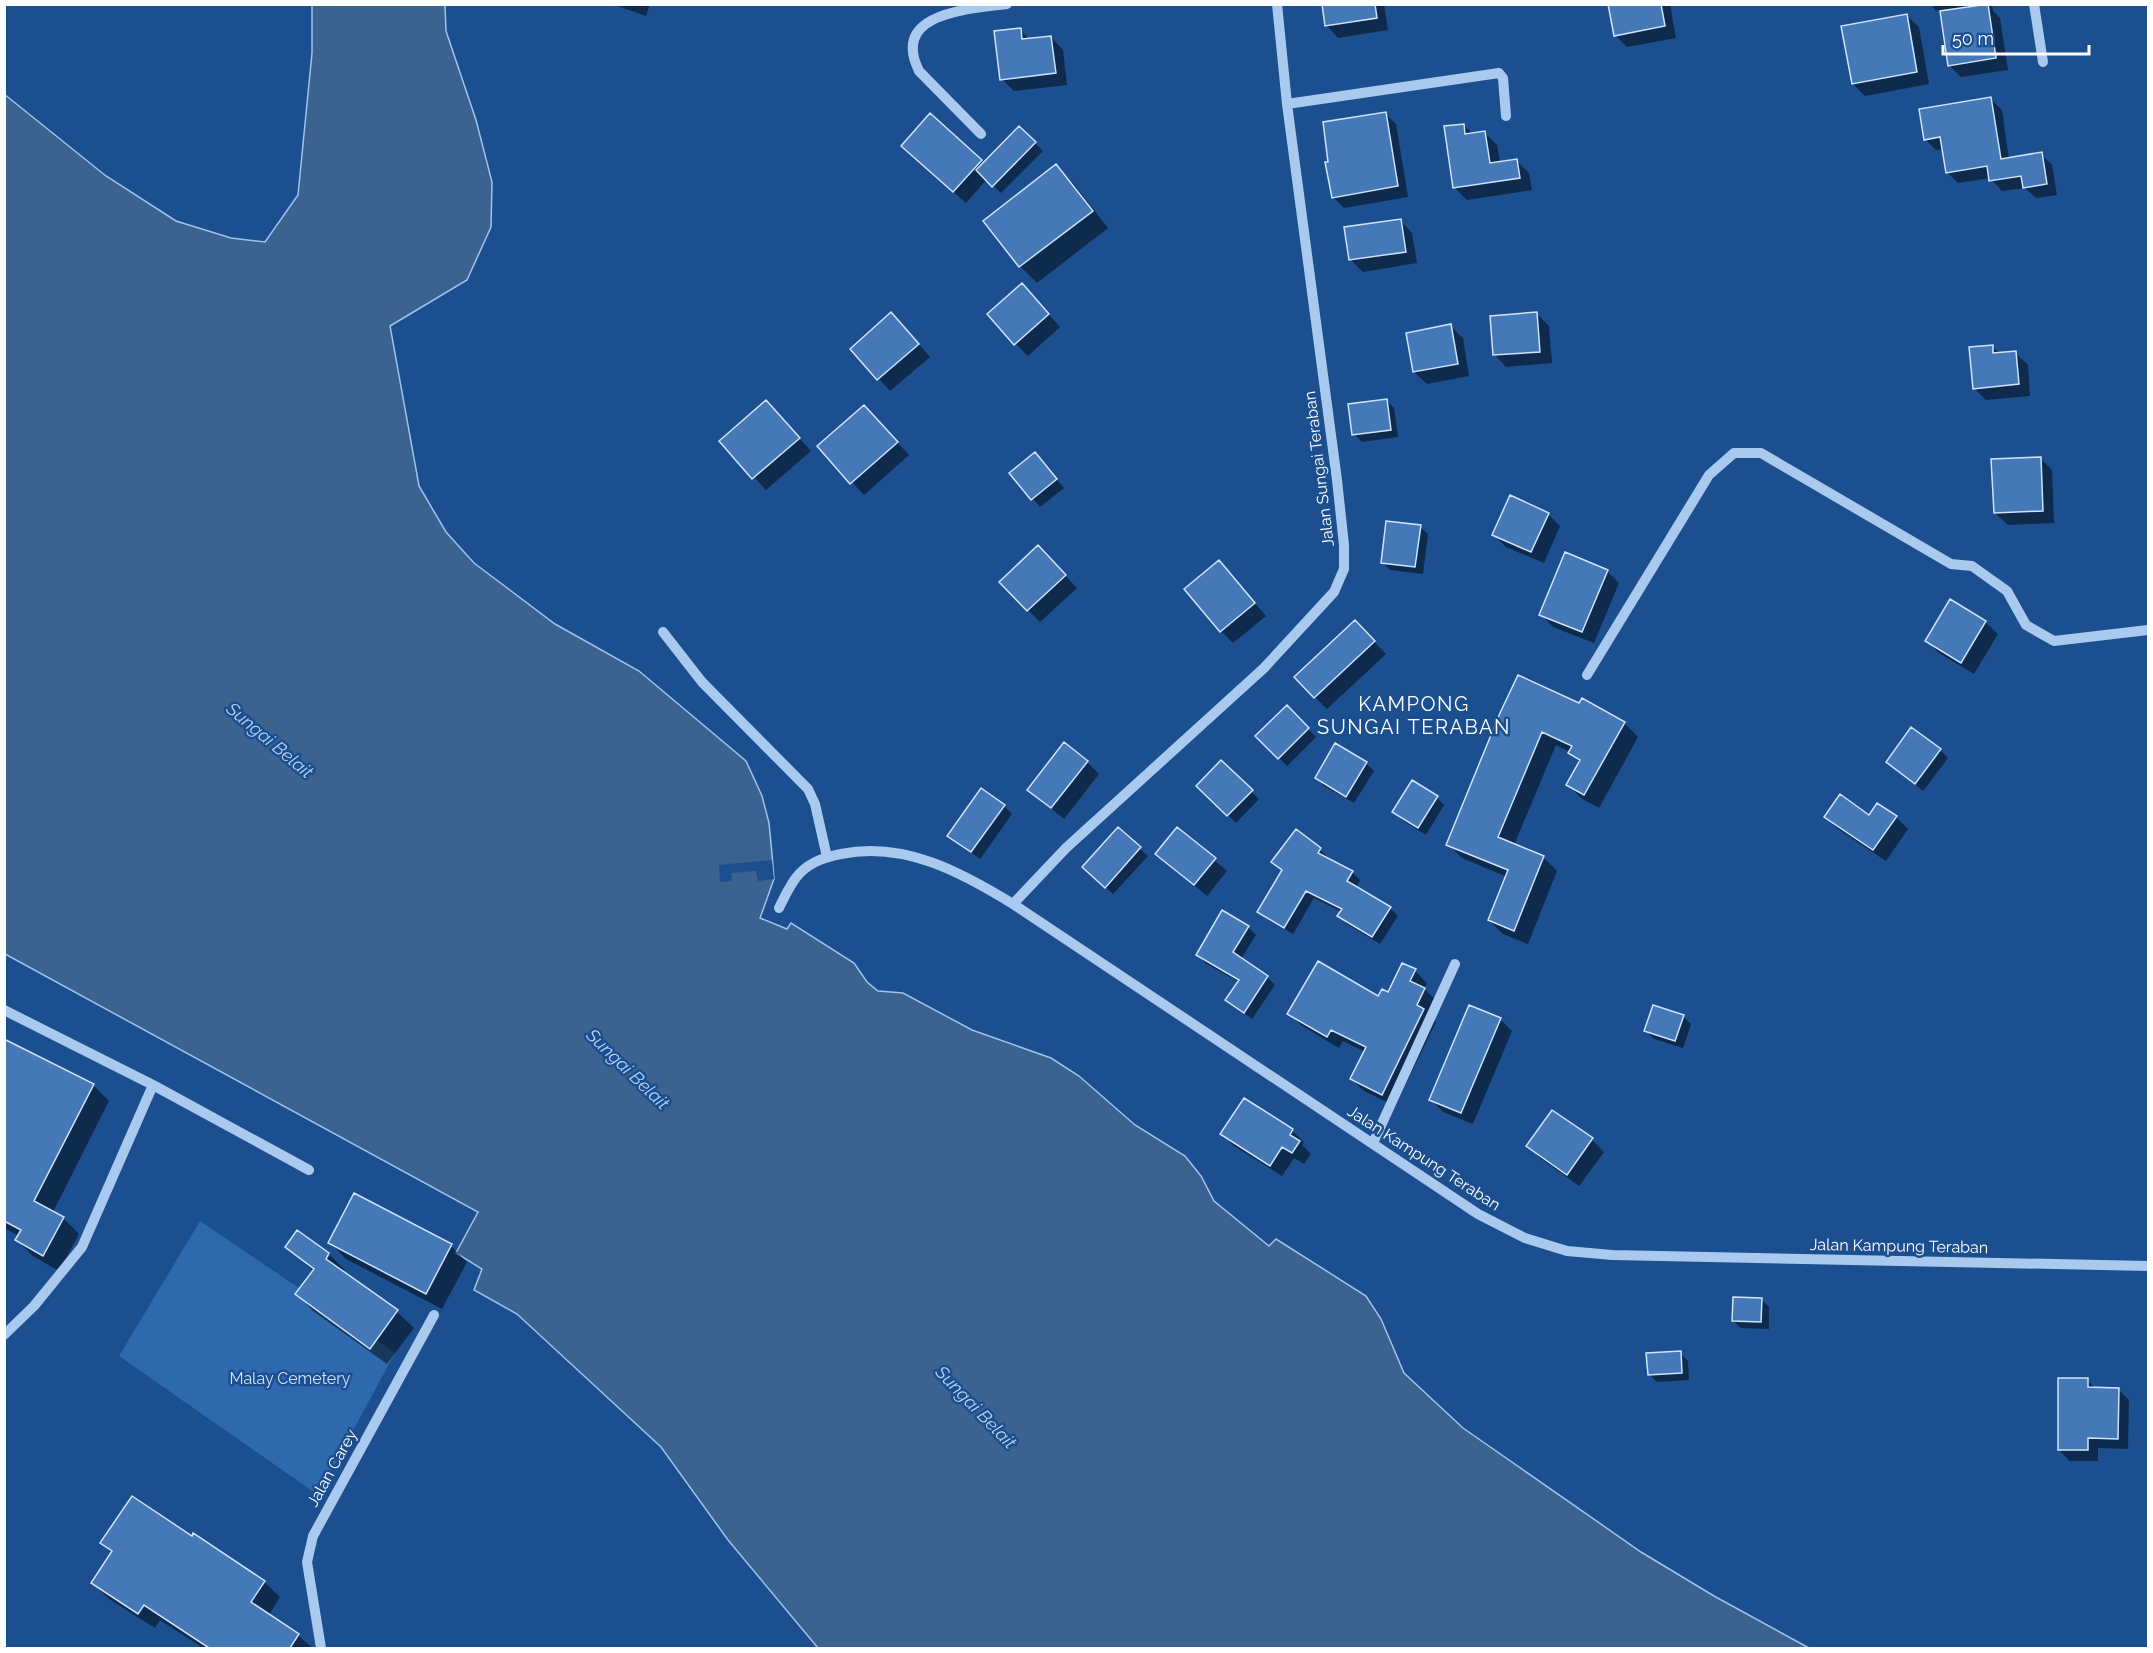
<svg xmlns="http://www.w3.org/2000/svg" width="2153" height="1653" font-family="Raleway,sans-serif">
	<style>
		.green { fill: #2e69ad }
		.water { fill: #3c6290; stroke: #9cc4f0; stroke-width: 1.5 }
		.pier { fill: #1b4f8f }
		.shadow { fill: #0007 }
		.building { fill: #4478b7; stroke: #cfe3fa; stroke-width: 1.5 }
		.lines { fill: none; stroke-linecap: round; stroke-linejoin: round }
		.minor { stroke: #a9c9ee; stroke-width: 10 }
		.labels { text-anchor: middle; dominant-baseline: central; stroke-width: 5; stroke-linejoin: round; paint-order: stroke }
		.street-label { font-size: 16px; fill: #fff; stroke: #1b4f8f }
		.park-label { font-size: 16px; fill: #cfe3fa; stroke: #1b4f8f }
		.water-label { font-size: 18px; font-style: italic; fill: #b5d3f5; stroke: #1b4f8f }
		.quarter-label { font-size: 20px; letter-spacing: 1.5px; fill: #fff; stroke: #1b4f8f }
	</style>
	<rect width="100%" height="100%" fill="#1b4f8f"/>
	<path class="green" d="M 200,1221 L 395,1353 L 318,1495 L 119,1356 Z"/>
	<path class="water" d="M 312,5 L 445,5 L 446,31 L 476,120 L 492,182 L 491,227 L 467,280 L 390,326 L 419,486 L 446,532 L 474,563 L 555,624 L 639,671 L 746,761 L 762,796 L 769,823 L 772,854 L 774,879 L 760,918 L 787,929 L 791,923 L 854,963 L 867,982 L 878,991 L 903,993 L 972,1030 L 1051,1058 L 1079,1076 L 1135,1125 L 1185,1156 L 1201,1176 L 1214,1201 L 1269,1246 L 1276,1239 L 1366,1296 L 1381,1319 L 1404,1373 L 1463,1428 L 1641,1552 L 1714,1596 L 1809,1648 L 818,1648 L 728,1540 L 661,1447 L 517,1314 L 474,1290 L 482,1269 L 456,1253 L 478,1212 L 5,954 L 4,94 L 106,176 L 176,221 L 231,238 L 265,242 L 298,195 L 312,53 Z"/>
	<path class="pier" d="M 772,860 L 774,879 L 758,881 L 756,871 L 731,873 L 732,881 L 720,882 L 719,865 Z"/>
	<path class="shadow" d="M 612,4 L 650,4 L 646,16 Z
		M 1323,4 L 1384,4 L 1388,30 L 1338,38 L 1326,25 Z
		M 1609,4 L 1670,4 L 1676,38 L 1627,47 L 1615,35 Z
		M 1930,4 L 1992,4 L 1993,11 L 2000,18 L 2008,70 L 1961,77 L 1949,65 L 1941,10 L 1936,11 Z
		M 1906,15 L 1919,27 L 1929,84 L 1865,96 L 1853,84 Z
		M 1020,30 L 1030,40 L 1051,37 L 1063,50 L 1067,85 L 1014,91 L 1002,79 Z
		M 1991,99 L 2002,110 L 2009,159 L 2041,154 L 2052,165 L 2057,195 L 2036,198 L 2025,188 L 2002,191 L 1990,178 L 1958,183 L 1947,172 L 1943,149 L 1936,150 L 1925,139 Z
		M 1385,114 L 1396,124 L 1408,197 L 1344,208 L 1333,197 L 1330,163 Z
		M 930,116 L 984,164 L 1019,128 L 1043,151 L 1001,193 L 987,179 L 966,203 L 915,158 Z
		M 1463,125 L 1473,134 L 1485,133 L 1497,145 L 1500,163 L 1517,161 L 1529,173 L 1532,190 L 1467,200 L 1454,187 Z
		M 1056,166 L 1073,183 L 1108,228 L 1037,283 L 1020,266 L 985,221 Z
		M 1400,220 L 1412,233 L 1417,263 L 1363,272 L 1351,260 Z
		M 1034,298 L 1060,327 L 1028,356 L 1016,344 Z
		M 1537,314 L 1549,326 L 1552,363 L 1506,367 L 1494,354 Z
		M 903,326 L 930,357 L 890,391 L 852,349 Z
		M 1450,326 L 1463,338 L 1469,376 L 1427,384 L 1414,372 Z
		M 1992,346 L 2000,354 L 2015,353 L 2028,365 L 2030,396 L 1986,400 L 1974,388 Z
		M 1386,400 L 1394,408 L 1398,437 L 1362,442 L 1354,434 Z
		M 766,402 L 811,451 L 766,490 L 721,441 Z
		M 876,419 L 909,455 L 864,495 L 819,446 Z
		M 2040,458 L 2052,470 L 2054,523 L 2008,525 L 1995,513 Z
		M 1042,462 L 1064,488 L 1040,507 L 1011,473 Z
		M 1548,514 L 1560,526 L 1544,563 L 1506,547 L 1494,535 Z
		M 1420,527 L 1428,534 L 1423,574 L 1390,570 L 1382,562 Z
		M 1038,547 L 1077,588 L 1040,622 L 1001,582 Z
		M 1219,562 L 1266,616 L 1233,643 L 1221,631 Z
		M 1607,571 L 1619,583 L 1594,643 L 1553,627 L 1541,614 Z
		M 1950,601 L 1985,622 L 1998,634 L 1974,674 L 1939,653 L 1926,640 Z
		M 1355,622 L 1386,654 L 1327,709 L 1296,678 Z
		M 1287,707 L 1316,737 L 1287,766 L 1258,736 Z
		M 1501,714 L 1624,723 L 1638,737 L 1599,808 L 1581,798 L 1568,784 L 1580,763 L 1570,752 L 1556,745 L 1514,845 L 1543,857 L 1557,871 L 1528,944 L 1503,934 L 1489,920 L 1507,877 L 1462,858 L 1448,844 Z
		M 1940,750 L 1948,758 L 1923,791 L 1888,762 Z
		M 1087,762 L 1099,774 L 1064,819 L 1029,790 Z
		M 1221,762 L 1259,799 L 1236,823 L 1198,786 Z
		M 1366,763 L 1374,771 L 1354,803 L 1324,786 L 1317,778 Z
		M 1437,798 L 1444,805 L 1426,835 L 1402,820 L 1394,812 Z
		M 1004,806 L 1012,814 L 980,859 L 949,836 Z
		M 1826,817 L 1896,817 L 1908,829 L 1886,861 L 1838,829 Z
		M 1118,829 L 1148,856 L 1113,894 L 1092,875 Z
		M 1178,829 L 1227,871 L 1207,896 L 1157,854 Z
		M 1296,831 L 1320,850 L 1328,857 L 1327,859 L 1352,872 L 1360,880 L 1356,888 L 1390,908 L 1398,916 L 1380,944 L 1347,924 L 1339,916 L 1342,912 L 1314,898 L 1293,934 L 1267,919 L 1259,912 L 1283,871 L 1273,862 Z
		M 1248,927 L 1256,935 L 1241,959 L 1267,977 L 1275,985 L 1252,1019 L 1227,1000 L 1239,982 L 1205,963 L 1198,955 Z
		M 1415,971 L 1427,983 L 1424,989 L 1437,1001 L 1429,1016 L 1436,1022 L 1395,1106 L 1364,1091 L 1351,1079 L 1365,1052 L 1343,1041 L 1339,1048 L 1301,1025 L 1289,1013 L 1378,998 L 1389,994 Z
		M 1683,1016 L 1691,1024 L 1683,1048 L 1654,1039 L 1646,1031 Z
		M 1500,1019 L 1512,1031 L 1473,1124 L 1443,1112 L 1431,1099 Z
		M 4,1039 L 9,1043 L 93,1085 L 109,1101 L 53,1212 L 63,1218 L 79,1234 L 59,1271 L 33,1256 L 17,1240 L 19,1236 L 4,1228 Z
		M 1244,1100 L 1292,1131 L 1304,1142 L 1302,1145 L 1311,1154 L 1304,1164 L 1294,1158 L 1282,1176 L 1234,1146 L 1222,1134 Z
		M 1592,1140 L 1604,1152 L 1579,1186 L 1540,1158 L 1528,1146 Z
		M 298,1232 L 329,1255 L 326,1255 L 323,1266 L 330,1255 L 345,1270 L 343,1273 L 397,1312 L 414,1328 L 387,1364 L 313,1311 L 297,1294 L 314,1272 L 287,1247 Z
		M 330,1242 L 451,1246 L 467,1262 L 442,1309 L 346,1259 Z
		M 1761,1299 L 1769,1307 L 1769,1329 L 1741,1328 L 1733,1321 Z
		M 1680,1353 L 1688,1361 L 1689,1380 L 1657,1382 L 1649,1374 Z
		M 2087,1380 L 2096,1389 L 2118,1389 L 2129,1400 L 2128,1449 L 2098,1448 L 2098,1461 L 2070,1461 L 2059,1450 Z
		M 102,1543 L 264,1582 L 280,1597 L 269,1615 L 298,1635 L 312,1648 L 203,1648 L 160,1620 L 155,1628 L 109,1599 L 93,1583 L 112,1553 Z"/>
	<path class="building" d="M 1322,4 L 1375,4 L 1377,18 L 1325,26 Z
		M 1608,4 L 1661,4 L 1665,26 L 1614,36 Z
		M 1988,4 L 1996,58 L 1948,66 L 1940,11 Z
		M 1907,14 L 1917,72 L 1852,84 L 1841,26 Z
		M 1021,28 L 1022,39 L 1051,36 L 1056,73 L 1000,80 L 994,31 Z
		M 1991,97 L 2001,159 L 2042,152 L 2047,184 L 2023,188 L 2021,176 L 1989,181 L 1987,166 L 1946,173 L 1940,137 L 1924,140 L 1919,109 Z
		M 1386,112 L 1398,186 L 1332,198 L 1325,162 L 1328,162 L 1323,122 Z
		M 930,113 L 982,160 L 953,192 L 901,146 Z
		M 1464,124 L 1465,134 L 1485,131 L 1490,163 L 1517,159 L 1520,178 L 1453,188 L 1444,126 Z
		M 1019,126 L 1036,142 L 992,187 L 976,170 Z
		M 1056,164 L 1093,211 L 1019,267 L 983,221 Z
		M 1401,219 L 1406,252 L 1349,260 L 1344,227 Z
		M 1022,283 L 1049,314 L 1014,345 L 987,314 Z
		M 891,312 L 919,344 L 877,380 L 850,349 Z
		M 1537,312 L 1540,352 L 1493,355 L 1490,316 Z
		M 1451,324 L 1458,364 L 1413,372 L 1406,333 Z
		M 1993,345 L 1993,353 L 2016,351 L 2019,384 L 1973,389 L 1969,347 Z
		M 1387,399 L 1391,430 L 1352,435 L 1348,404 Z
		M 766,400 L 800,438 L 752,479 L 719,441 Z
		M 864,405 L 898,442 L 850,484 L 817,446 Z
		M 1035,452 L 1057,479 L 1031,500 L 1009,473 Z
		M 2041,457 L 2043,511 L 1994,513 L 1991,459 Z
		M 1510,495 L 1549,513 L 1531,552 L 1492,535 Z
		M 1386,521 L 1421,525 L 1415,567 L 1381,563 Z
		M 1038,545 L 1066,575 L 1027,611 L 999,582 Z
		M 1565,552 L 1608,570 L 1582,632 L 1539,615 Z
		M 1219,560 L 1255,603 L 1220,632 L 1184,589 Z
		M 1950,599 L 1986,621 L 1961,663 L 1925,641 Z
		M 1355,620 L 1375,641 L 1314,698 L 1294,677 Z
		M 1518,675 L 1579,703 L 1582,698 L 1625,722 L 1584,795 L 1566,785 L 1580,760 L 1568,753 L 1572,746 L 1542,732 L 1498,837 L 1544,856 L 1514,931 L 1488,920 L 1508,870 L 1446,845 L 1500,713 Z
		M 1287,705 L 1309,728 L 1278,759 L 1255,736 Z
		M 1911,727 L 1941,749 L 1915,784 L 1886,762 Z
		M 1064,742 L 1088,761 L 1051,808 L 1027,790 Z
		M 1335,743 L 1367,762 L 1346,797 L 1315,778 Z
		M 1221,760 L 1253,790 L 1227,816 L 1196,786 Z
		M 1412,780 L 1438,796 L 1418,828 L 1392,812 Z
		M 981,788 L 1005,805 L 971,852 L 947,836 Z
		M 1840,794 L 1869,815 L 1877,803 L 1897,816 L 1873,850 L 1824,817 Z
		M 1118,827 L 1141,847 L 1105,888 L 1082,867 Z
		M 1177,827 L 1216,858 L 1194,885 L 1155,854 Z
		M 1296,829 L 1321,848 L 1318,853 L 1353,871 L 1347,881 L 1391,907 L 1372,937 L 1337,916 L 1342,909 L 1306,891 L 1284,928 L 1257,912 L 1282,870 L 1271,862 Z
		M 1222,910 L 1249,926 L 1233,952 L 1268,976 L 1244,1013 L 1225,1000 L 1239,980 L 1196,955 Z
		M 1318,961 L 1378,996 L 1382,989 L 1388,992 L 1402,963 L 1416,969 L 1410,981 L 1425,988 L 1417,1005 L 1424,1009 L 1382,1095 L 1350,1079 L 1366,1047 L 1331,1030 L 1327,1037 L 1287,1014 Z
		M 1469,1005 L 1501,1018 L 1461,1113 L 1429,1100 Z
		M 1653,1005 L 1684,1015 L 1675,1041 L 1644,1031 Z
		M 4,1039 L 94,1084 L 34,1201 L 64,1217 L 43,1256 L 15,1240 L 21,1230 L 4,1221 Z
		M 1244,1098 L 1293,1129 L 1290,1135 L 1300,1141 L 1292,1153 L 1282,1147 L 1270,1166 L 1220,1134 Z
		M 1552,1110 L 1593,1138 L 1567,1175 L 1526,1146 Z
		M 354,1193 L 452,1244 L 426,1294 L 328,1243 Z
		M 297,1230 L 329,1253 L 326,1259 L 398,1310 L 370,1349 L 295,1294 L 314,1269 L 285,1247 Z
		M 1733,1297 L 1762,1298 L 1761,1322 L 1732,1321 Z
		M 1681,1351 L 1682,1373 L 1648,1375 L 1646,1353 Z
		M 2058,1378 L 2088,1378 L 2088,1387 L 2119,1388 L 2118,1439 L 2088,1438 L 2088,1450 L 2058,1450 Z
		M 132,1496 L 192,1536 L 193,1533 L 265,1581 L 251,1602 L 299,1634 L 290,1648 L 209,1648 L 144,1605 L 138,1614 L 91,1583 L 112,1551 L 100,1543 Z"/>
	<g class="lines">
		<path class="minor" d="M 2034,4 L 2043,62
			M 1287,104 L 1499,73 L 1503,78 L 1506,116
			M 981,134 L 919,71 C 890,12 970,9 1007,4
			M 663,632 L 702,682 L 808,789 L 815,804 L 827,857
			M 1587,675 L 1709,475 L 1734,453 L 1761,453 L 1951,564 L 1972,566 L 2007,591 L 2026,625 L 2054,641 L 2148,630
			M 1013,904 L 1066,848 L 1264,668 L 1334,592 L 1344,569 L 1344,545 L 1337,480 L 1287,104 L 1277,4
			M 779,908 C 785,896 791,882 800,873 C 812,861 826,857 841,854 C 904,841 961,872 1013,904 L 1478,1214 L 1525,1238 L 1567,1251 L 1612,1255 L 2148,1266
			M 4,1010 L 153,1085 L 82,1247 L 34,1306 L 4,1335
			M 153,1085 L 309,1170
			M 1373,1143 L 1455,964
			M 321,1648 L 307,1562 L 313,1536 L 434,1315"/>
	</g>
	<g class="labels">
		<g class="street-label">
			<text transform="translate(1319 469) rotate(-97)">Jalan Sungai Teraban</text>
			<text transform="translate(1424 1158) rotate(33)">Jalan Kampung Teraban</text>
			<text transform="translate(1899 1246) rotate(1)">Jalan Kampung Teraban</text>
			<text transform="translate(332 1468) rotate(-61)">Jalan Carey</text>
		</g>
		<g class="park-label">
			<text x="290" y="1378">Malay Cemetery</text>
		</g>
		<g class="water-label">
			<text transform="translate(270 740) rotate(40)">Sungai Belait</text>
			<text transform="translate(628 1069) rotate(44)">Sungai Belait</text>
			<text transform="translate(976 1407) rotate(46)">Sungai Belait</text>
		</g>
		<g class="quarter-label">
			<text x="1414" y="704">KAMPONG<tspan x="1414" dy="23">SUNGAI TERABAN</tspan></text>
		</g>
	</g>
	<rect width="2153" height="1653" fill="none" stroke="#ffffff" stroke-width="12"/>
	<path d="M1943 45v9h146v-9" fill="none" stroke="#ffffff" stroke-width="3"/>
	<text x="1952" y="45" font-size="18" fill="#ffffff" stroke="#1b4f8f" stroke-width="4.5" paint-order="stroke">50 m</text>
</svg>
